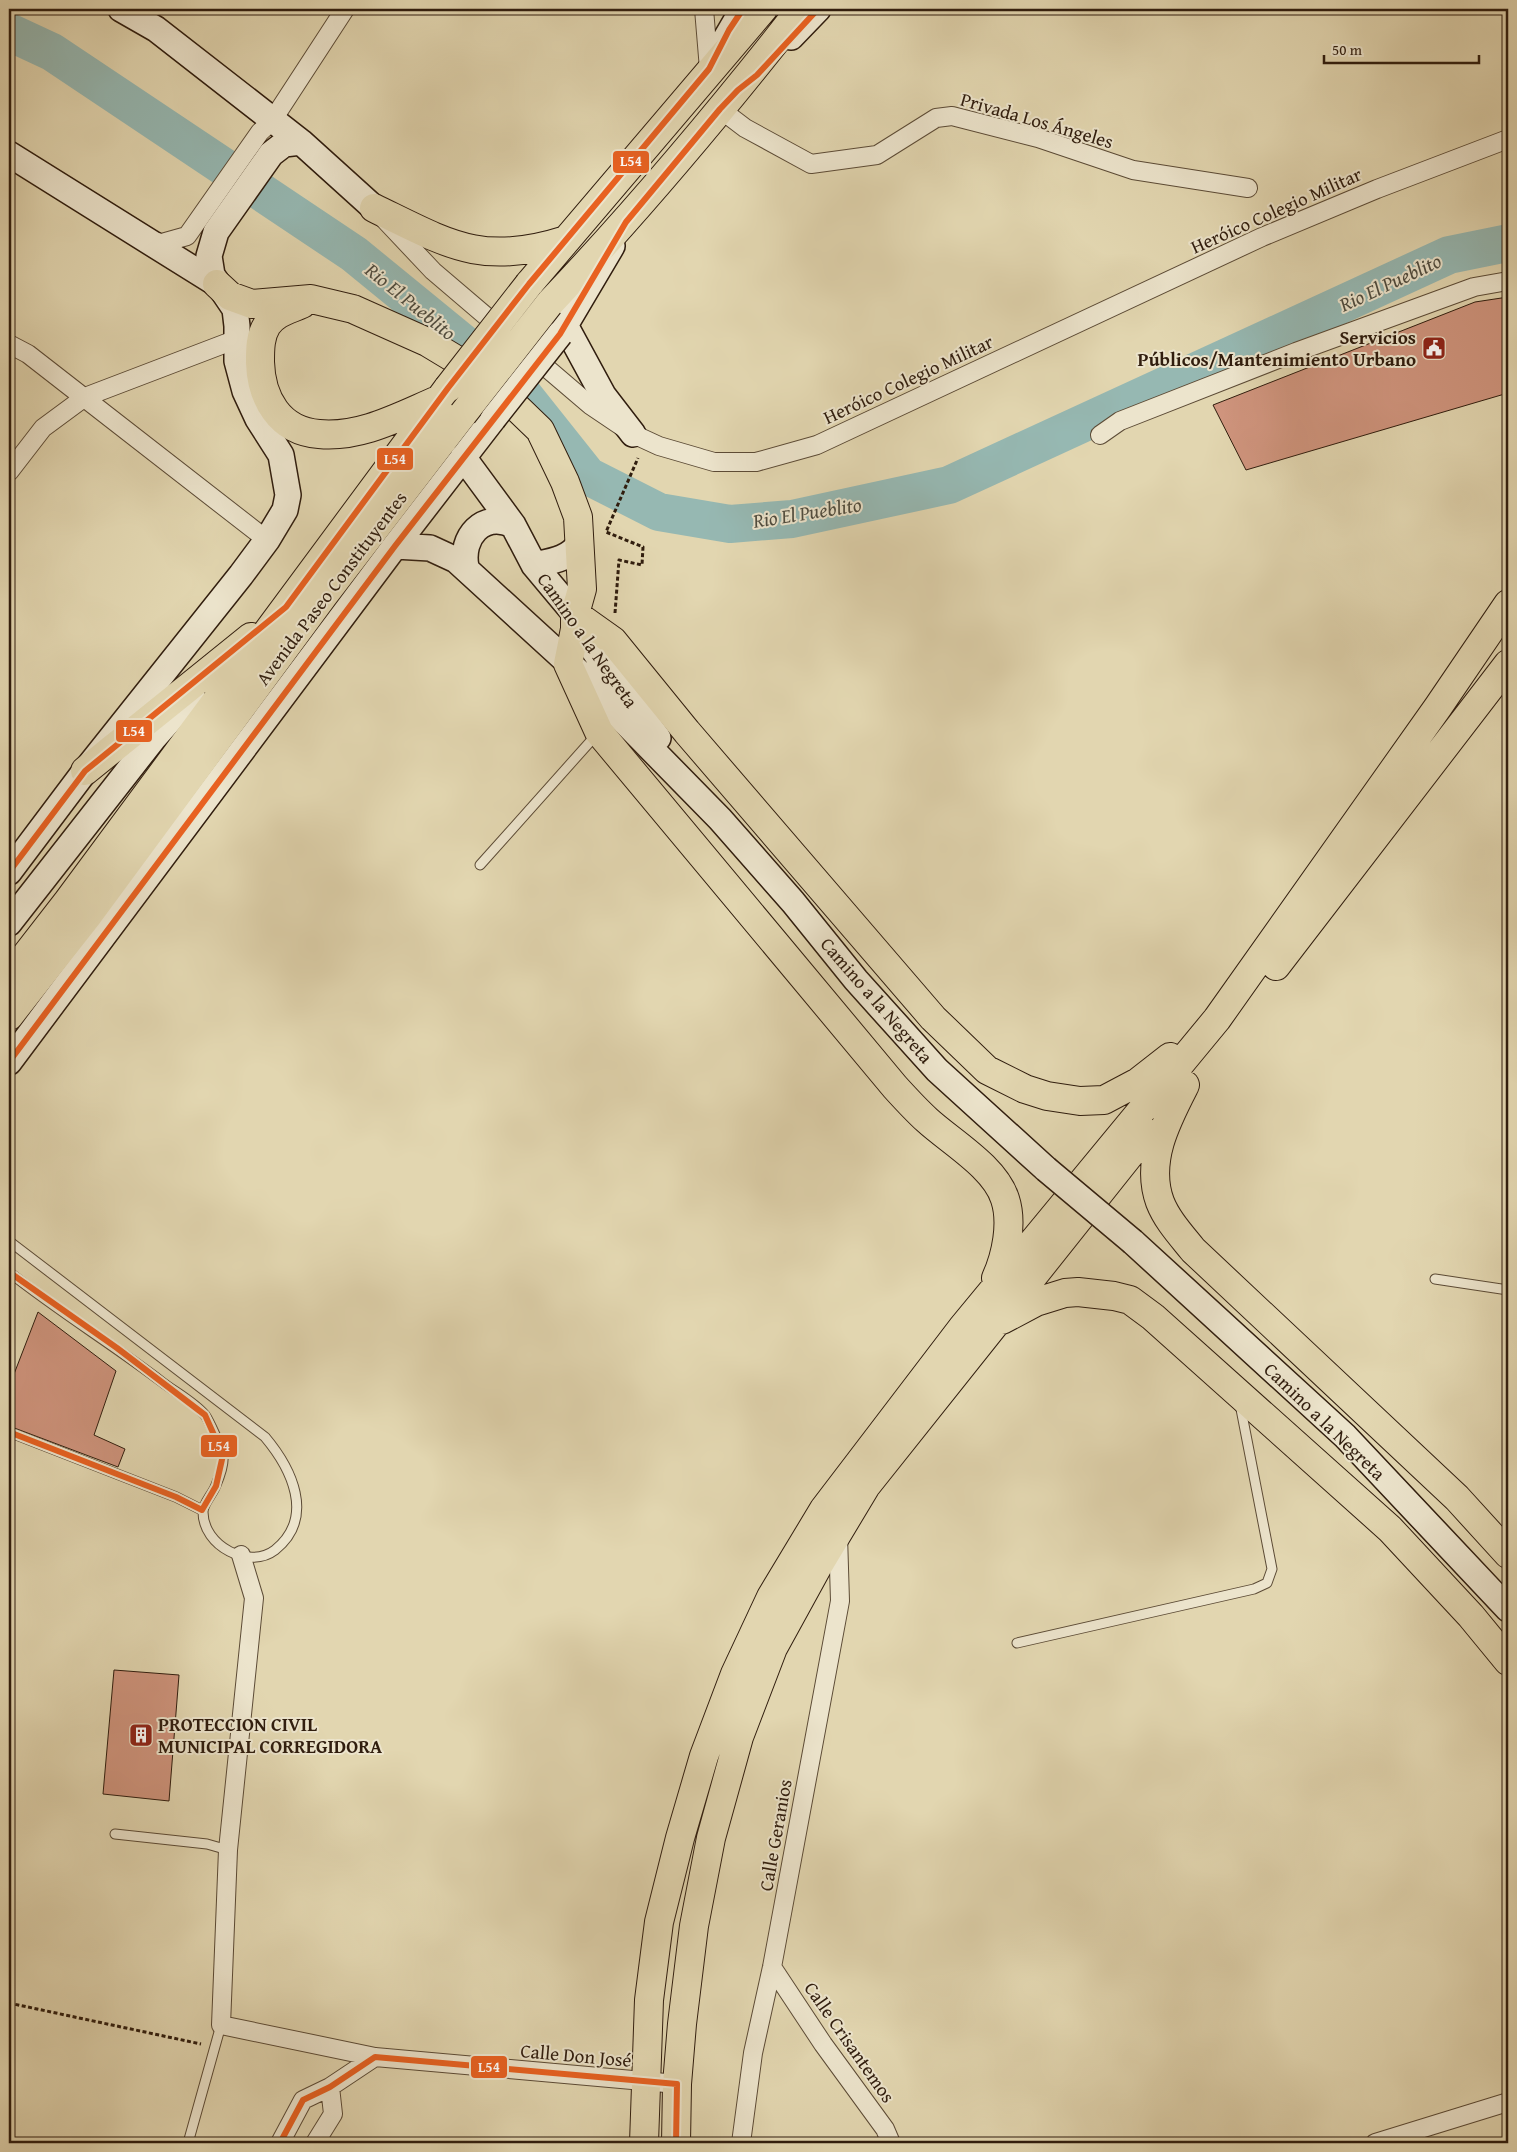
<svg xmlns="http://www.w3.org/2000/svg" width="1517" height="2152" font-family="'Gentium Book Plus',serif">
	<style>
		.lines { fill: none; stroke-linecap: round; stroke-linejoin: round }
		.river { stroke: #96b8b2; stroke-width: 38 }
		.building { fill: #cf947d; stroke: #301d0e }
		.lane-casing { stroke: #5c4b36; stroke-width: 11 }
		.street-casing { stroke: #5c4b36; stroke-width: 20 }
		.secondary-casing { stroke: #301d0e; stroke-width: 28 }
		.highway-casing { stroke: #301d0e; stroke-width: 30 }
		.path { stroke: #301d0e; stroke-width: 3; stroke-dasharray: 4 2.5; stroke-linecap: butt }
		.lane { stroke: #ece4cc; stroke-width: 9 }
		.street { stroke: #ece4cc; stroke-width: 18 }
		.secondary { stroke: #ece4cc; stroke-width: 25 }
		.highway { stroke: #e2d6b0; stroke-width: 28 }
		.secondary-bridge-casing { stroke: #301d0e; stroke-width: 28; stroke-linecap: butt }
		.highway-bridge-casing { stroke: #301d0e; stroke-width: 30; stroke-linecap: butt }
		.secondary-bridge { stroke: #ece4cc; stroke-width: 25 }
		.highway-bridge { stroke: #e2d6b0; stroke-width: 28 }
		.bus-1-casing { stroke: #ece4cc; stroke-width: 10 }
		.bus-1 { stroke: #e86121; stroke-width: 6 }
		.labels { text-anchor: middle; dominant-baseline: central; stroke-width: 4; stroke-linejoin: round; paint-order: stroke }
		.street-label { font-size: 19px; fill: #301d0e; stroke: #ece4cc }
		.poi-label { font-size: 19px; font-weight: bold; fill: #301d0e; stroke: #ece4cc; text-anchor: end }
		.water-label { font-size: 20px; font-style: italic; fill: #4f4c3f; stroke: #ece4cc }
		.line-badge { stroke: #ece4cc; stroke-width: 2 }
		.badge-label { font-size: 14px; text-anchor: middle; font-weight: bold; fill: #fff }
	</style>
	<rect width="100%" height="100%" fill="#e2d6b0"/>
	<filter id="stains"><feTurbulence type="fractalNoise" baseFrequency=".004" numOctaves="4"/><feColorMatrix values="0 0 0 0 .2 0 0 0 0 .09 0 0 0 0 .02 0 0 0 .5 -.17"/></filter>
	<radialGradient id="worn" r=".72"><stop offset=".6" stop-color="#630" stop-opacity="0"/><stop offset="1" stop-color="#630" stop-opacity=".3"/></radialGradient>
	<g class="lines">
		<path class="river" d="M 9,32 L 52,52 L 354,254 L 518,388 L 588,476 L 659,512 L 730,524 L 792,519 L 949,485 L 1449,255 L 1508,243"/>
	</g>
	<path class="building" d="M 1508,297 L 1508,393 L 1246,470 L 1213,405 L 1475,302 Z
		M 38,1312 L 116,1371 L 94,1435 L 125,1449 L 118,1467 L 9,1426 L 9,1387 Z
		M 114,1670 L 179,1675 L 169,1801 L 103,1794 Z"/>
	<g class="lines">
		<g class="lane-casing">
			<path id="lane" d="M 480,865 L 597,734
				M 9,1241 L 265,1437 C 291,1468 316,1517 275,1550 C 249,1570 203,1546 203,1512 C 203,1503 213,1494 216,1485 C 219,1478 224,1464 223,1456 C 223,1450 208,1419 205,1415 C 194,1402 175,1392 162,1382 C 112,1344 58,1311 9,1272
				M 1435,1279 L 1508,1290
				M 9,1432 L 176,1497 L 202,1510
				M 1017,1643 L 1254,1589 L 1267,1583 L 1272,1569 L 1240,1404
				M 115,1834 L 207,1844 L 228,1850
				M 188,2143 L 221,2025"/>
		</g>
		<g class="street-casing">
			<path id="street" d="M 704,9 L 709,69
				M 720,109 L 745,128 L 811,164 L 877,155 L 936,118 L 952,116 L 1038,138 L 1133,170 L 1248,188
				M 384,219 L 433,271 L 590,405 L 633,434 L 659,446 L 714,462 L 756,462 L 817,445 L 1262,237 L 1377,189 L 1508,139
				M 149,241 L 162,243 L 187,236 L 260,132 L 272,121 L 345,9
				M 9,344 L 28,354 L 267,540
				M 1100,435 L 1120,421 L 1296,352 L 1474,287 L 1508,281
				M 9,472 L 43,428 L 85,397 L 237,339
				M 241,1555 L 254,1598 L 228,1850 L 221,2025 L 375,2057 L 677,2084
				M 772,1967 L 823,2044 L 885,2129 L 891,2143
				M 280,2143 L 303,2100 L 330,2087 L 375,2057
				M 315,2143 L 333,2114 L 330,2087
				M 741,2143 L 753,2053 L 772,1967 L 840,1601 L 838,1535
				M 1375,2143 L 1508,2102"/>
		</g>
		<g class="secondary-casing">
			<path id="secondary" d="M 121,9 L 156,29 L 301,142 L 374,208
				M 791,37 L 818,9
				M 719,50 L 743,9
				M 9,154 L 217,284
				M 565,325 L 603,395 L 633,434
				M 560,334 L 612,246
				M 463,457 L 513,525 L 534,565 L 575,614 L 587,640 L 605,667 L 658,738
				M 395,546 L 430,548 L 456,560 L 584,677 L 619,716 L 720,819 L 793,902 L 856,980 L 937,1070 L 1046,1169
				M 534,565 C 553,561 569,559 580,543
				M 466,567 C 460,537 483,511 513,525
				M 9,872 L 85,771 L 241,575 L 267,540 L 285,510 L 288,495 L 281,455 L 258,419 L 245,391 L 237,361 L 237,326 L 235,309 L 212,275 L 209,256 L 216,232 L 271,154 L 284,144 L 301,142
				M 9,923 L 153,739 L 192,695
				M 9,1062 L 395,546 L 493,419
				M 1133,1242 L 1345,1436 L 1508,1609"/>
		</g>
		<g class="highway-casing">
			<path id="highway" d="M 374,208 C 448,244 482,267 566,240
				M 217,284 L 230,296 L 252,304 L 311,299 L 353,309 L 427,342 L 485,377 L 540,430 L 565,482 L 578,517 L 582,589 L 575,614 L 575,629 L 568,664 L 599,732 L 895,1087 C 905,1098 916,1110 927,1120 C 951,1142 995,1167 1005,1199 C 1013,1223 1006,1256 996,1278
				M 529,284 L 763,9
				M 302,304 C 289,310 276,312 267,325 C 260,336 260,349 260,362 C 261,398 279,431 319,434 C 361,438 400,416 438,400
				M 549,304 C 638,210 721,111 801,9
				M 575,614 L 613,641 L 687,732 L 933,1018 L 987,1070 L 1025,1089 L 1047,1096 L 1080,1101 L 1104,1100 L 1138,1082 L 1170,1057
				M 85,771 L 251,637
				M 1276,966 L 1508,664
				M 9,977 L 68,901 L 448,388
				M 9,1016 L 89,914 L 324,595 L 463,414
				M 1185,1085 C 1167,1120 1145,1161 1160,1202 C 1167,1220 1181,1235 1193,1250 L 1457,1498 L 1508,1554
				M 1002,1320 L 1036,1302 L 1065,1293 L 1078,1292 L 1114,1296 L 1130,1300 L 1153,1317 L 1390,1529 L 1471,1616 L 1508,1661
				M 644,2143 L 649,2000 L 659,1922 L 680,1838 L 704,1756 L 735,1674 L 771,1597 L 824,1509 L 962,1328 L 1217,1019 L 1438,707 L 1508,604
				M 676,2143 L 677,2084 L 682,2024 L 694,1926 L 711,1838 L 739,1737 L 773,1648 L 818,1566 L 866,1486 L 1147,1133"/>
		</g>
		<path class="path" d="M 615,613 L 619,560 L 642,565 L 643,547 L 606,532 L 638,458
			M 9,2003 L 201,2044"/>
		<use href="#lane" class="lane"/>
		<use href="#street" class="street"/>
		<use href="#secondary" class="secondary"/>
		<use href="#highway" class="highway"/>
		<g class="secondary-bridge-casing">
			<path id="secondary-bridge" d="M 493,419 L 560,334
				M 1046,1169 L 1133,1242"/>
		</g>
		<g class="highway-bridge-casing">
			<path id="highway-bridge" d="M 448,388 L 529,284
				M 463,414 L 549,304"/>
		</g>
		<use href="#secondary-bridge" class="secondary-bridge"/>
		<use href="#highway-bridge" class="highway-bridge"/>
		<g class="bus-1-casing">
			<path id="bus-1" d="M 9,872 L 85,771 L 286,607 L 448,388 L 529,284 L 709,69 L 729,30 L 743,9
				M 9,1062 L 395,546 L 560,334 L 626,222 L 720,109 L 738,90 L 757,75 L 818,9
				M 9,1272 L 117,1348 L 205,1415 L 223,1455 L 216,1486 L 202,1510 L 176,1497 L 9,1432
				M 280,2143 L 303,2100 L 330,2087 L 375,2057 L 677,2084 L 676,2143"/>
		</g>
		<use href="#bus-1" class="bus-1"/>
	</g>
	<defs>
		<g id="civic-square" transform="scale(1.25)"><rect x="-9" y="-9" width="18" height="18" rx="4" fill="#8f2418" stroke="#ece4cc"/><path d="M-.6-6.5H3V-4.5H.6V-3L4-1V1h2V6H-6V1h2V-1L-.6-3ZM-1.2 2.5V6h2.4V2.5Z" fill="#fff"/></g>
		<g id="building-square" transform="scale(1.25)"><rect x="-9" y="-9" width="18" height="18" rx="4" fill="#8f2418" stroke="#ece4cc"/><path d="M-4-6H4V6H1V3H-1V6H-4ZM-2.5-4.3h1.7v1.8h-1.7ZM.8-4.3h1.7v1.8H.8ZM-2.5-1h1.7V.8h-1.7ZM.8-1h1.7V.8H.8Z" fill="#fff"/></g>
	</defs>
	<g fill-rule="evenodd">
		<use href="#civic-square" x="1434" y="348"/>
		<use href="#building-square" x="141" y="1735"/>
	</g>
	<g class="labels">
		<g class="street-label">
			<text transform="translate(1037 120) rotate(16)">Privada Los Ángeles</text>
			<text transform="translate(1276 210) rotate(-24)">Heróico Colegio Militar</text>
			<text transform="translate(908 379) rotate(-25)">Heróico Colegio Militar</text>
			<text transform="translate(331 588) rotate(-53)">Avenida Paseo Constituyentes</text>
			<text transform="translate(588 640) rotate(55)">Camino a la Negreta</text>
			<text transform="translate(877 1000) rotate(49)">Camino a la Negreta</text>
			<text transform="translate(1325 1421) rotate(44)">Camino a la Negreta</text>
			<text transform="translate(775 1835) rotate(-80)">Calle Geranios</text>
			<text transform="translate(850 2042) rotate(55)">Calle Crisantemos</text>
			<text transform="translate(576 2055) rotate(5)">Calle Don José</text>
		</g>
		<g class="poi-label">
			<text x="1416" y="337">Servicios<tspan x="1416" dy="22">Públicos/Mantenimiento Urbano</tspan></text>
			<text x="158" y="1724" text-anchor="start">PROTECCION CIVIL<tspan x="158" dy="22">MUNICIPAL CORREGIDORA</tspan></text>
		</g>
		<g class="water-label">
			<text transform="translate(1390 282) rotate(-25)">Rio El Pueblito</text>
			<text transform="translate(411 301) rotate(39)">Rio El Pueblito</text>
			<text transform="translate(807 512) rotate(-9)">Rio El Pueblito</text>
		</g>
	</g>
	<g class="line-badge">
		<rect x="612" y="150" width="38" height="24" rx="5" fill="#e86121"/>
		<rect x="376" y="447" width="38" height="24" rx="5" fill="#e86121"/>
		<rect x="115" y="719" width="38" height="24" rx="5" fill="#e86121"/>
		<rect x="200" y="1434" width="38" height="24" rx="5" fill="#e86121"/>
		<rect x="470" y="2055" width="38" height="24" rx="5" fill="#e86121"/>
	</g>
	<g class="badge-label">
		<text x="631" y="166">L54</text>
		<text x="395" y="464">L54</text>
		<text x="134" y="736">L54</text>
		<text x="219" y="1451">L54</text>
		<text x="489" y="2072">L54</text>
	</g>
	<rect width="1517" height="2152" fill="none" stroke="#e2d6b0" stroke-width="30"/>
	<rect x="10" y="10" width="1497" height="2132" fill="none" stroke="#301d0e" stroke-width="2.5"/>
	<rect x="15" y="15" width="1487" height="2122" fill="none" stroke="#301d0e"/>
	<path d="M1324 55v8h155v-8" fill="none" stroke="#301d0e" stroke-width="2.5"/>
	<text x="1332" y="55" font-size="15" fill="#301d0e" stroke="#ece4cc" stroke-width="4" paint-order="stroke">50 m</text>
	<rect width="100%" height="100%" filter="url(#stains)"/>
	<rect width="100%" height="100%" fill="url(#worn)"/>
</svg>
